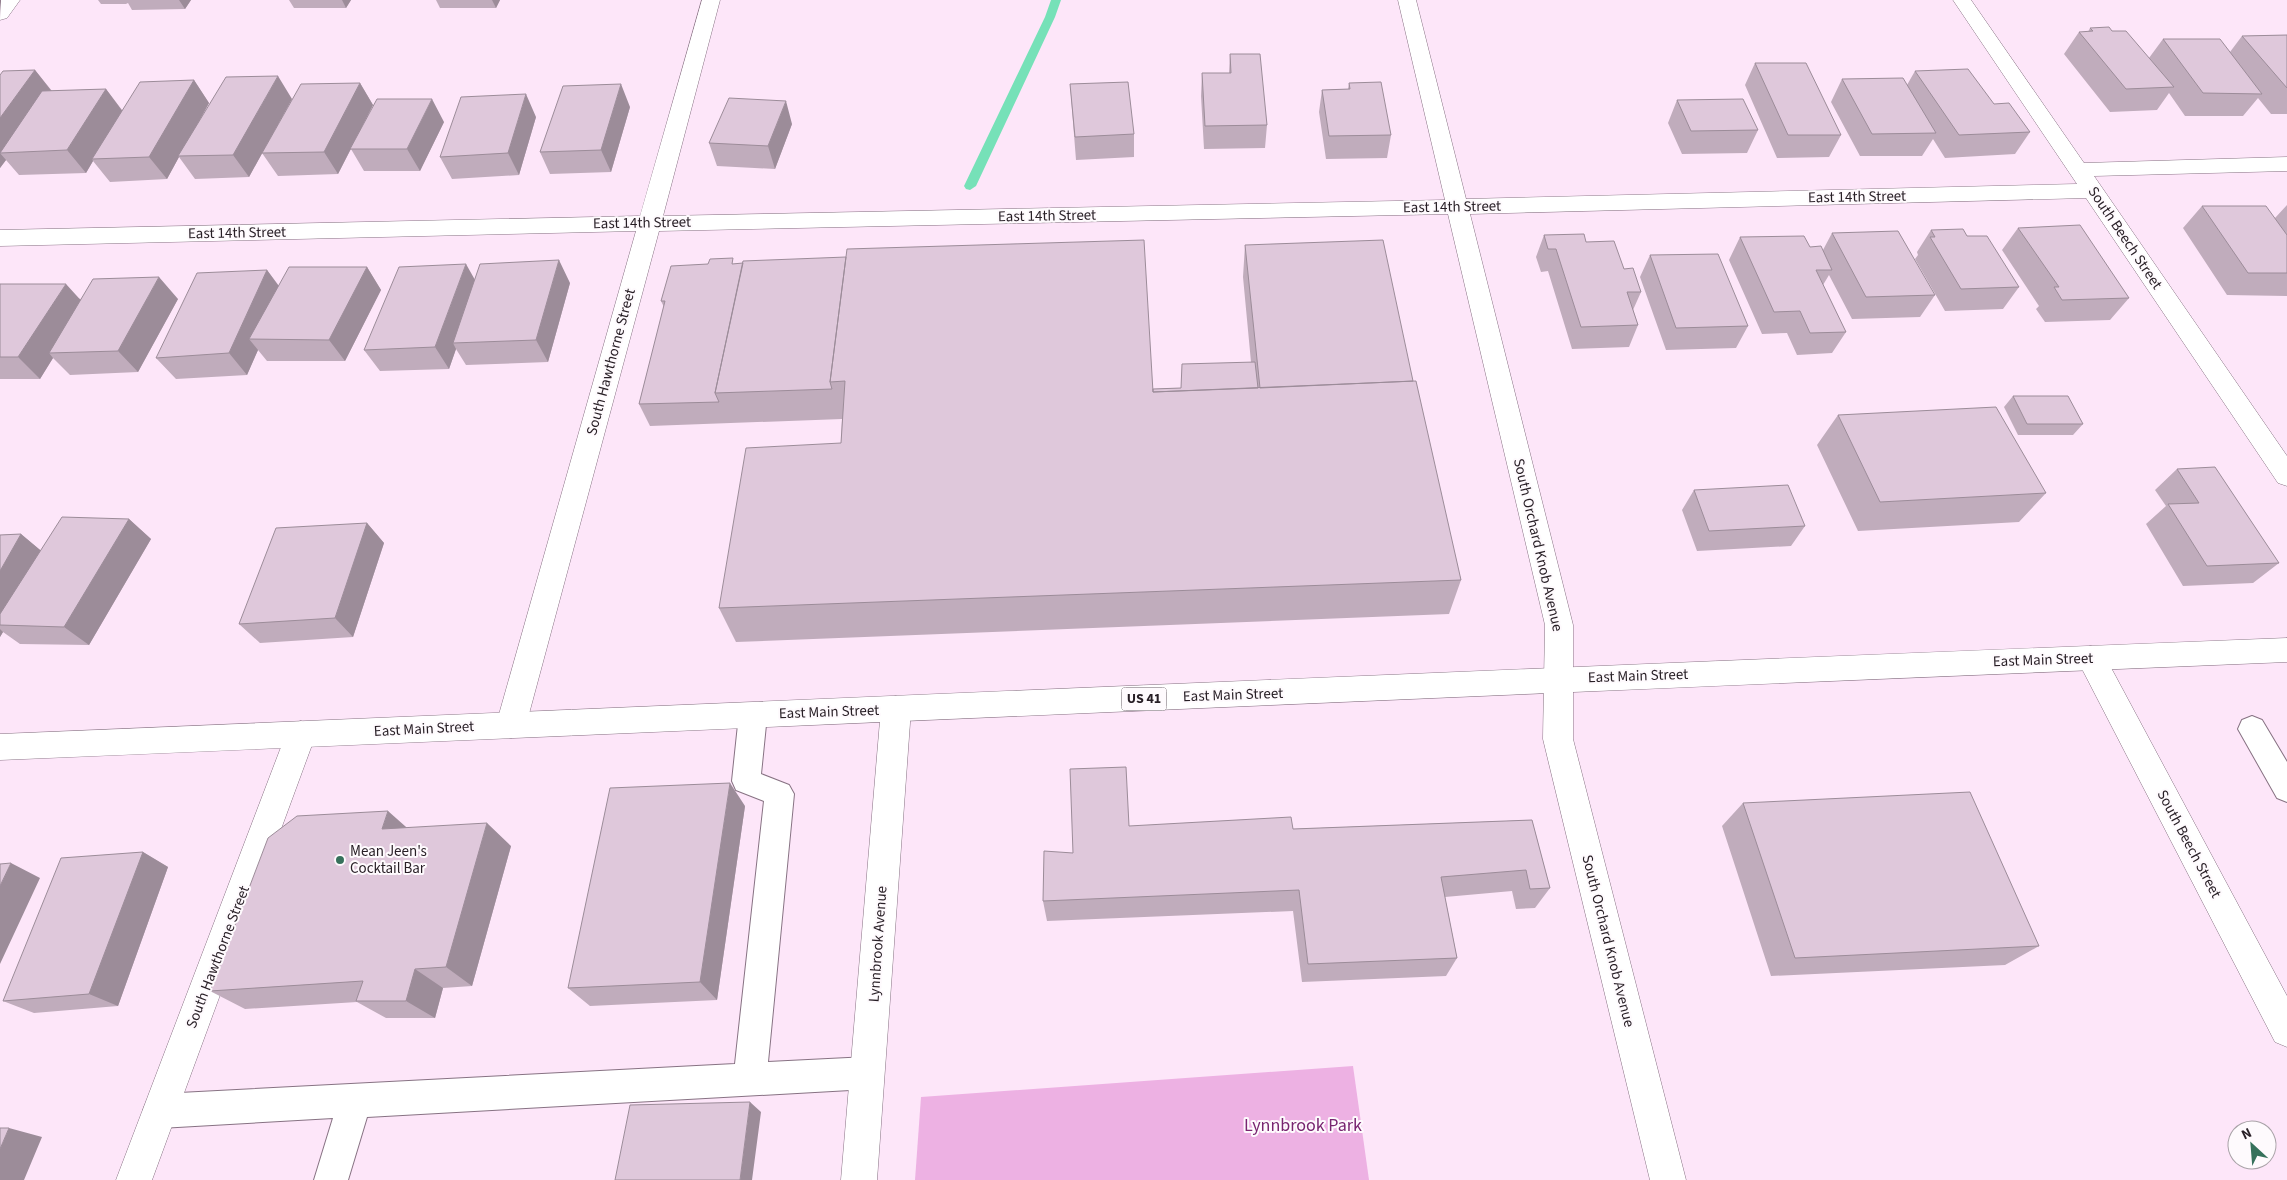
<svg xmlns="http://www.w3.org/2000/svg" width="2287" height="1180" font-family="'Source Sans 3',sans-serif">
	<style>
		.green { fill: #edb1e3 }
		.lines { fill: none; stroke-linecap: round; stroke-linejoin: round }
		.stream { fill: #76e1b8; fill-rule: evenodd }
		.service-casing { stroke: #877283; stroke-width: 2 }
		.minor-casing { stroke: #877283; stroke-width: 1 }
		.primary-casing { stroke: #877283; stroke-width: 1 }
		.service { fill: #fff; fill-rule: evenodd }
		.minor { fill: #fff; fill-rule: evenodd }
		.primary { fill: #fff; fill-rule: evenodd }
		.wall { fill: #c0acbc }
		.shaded-wall { fill: #9c8c99 }
		.building { fill: #dfc8db; stroke: #9c8c99 }
		.poi-dot { fill: #36715b; stroke: #fefafd; stroke-width: 2 }
		.labels { text-anchor: middle; dominant-baseline: central; stroke-width: 4; stroke-linejoin: round; paint-order: stroke }
		.shield { fill: #fefafd; stroke: #686066; stroke-width: 1 }
		.shield-label { font-size: 14px; font-weight: bold; fill: #271e25 }
		.street-label { font-size: 15px; fill: #271e25; stroke: #fefafd }
		.poi-label { font-size: 15px; fill: #271e25; stroke: #fefafd; text-anchor: start }
		.near-park-label { font-size: 18px; fill: #782570; stroke: #fefafd }
	</style>
	<rect width="100%" height="100%" fill="#fde6f9"/>
	<path class="green" d="M 1353,1066 L 1369,1180 L 915,1180 L 921,1097 Z"/>
	<g class="lines">
		<path class="stream" d="M 1051,0 L 1061,0 L 1055,17 L 976,186 L 970,190 L 966,189 L 964,186 L 1045,17 Z"/>
		<g class="service-casing">
			<path id="service" d="M 753,703 L 763,706 L 767,715 L 761,774 L 789,785 L 794,794 L 768,1062 L 868,1057 L 880,1061 L 884,1073 L 880,1085 L 868,1089 L 367,1117 L 348,1180 L 314,1180 L 333,1118 L 160,1128 L 148,1123 L 143,1111 L 148,1099 L 160,1094 L 735,1064 L 764,801 L 736,790 L 732,781 L 739,715 L 743,706 Z
				M 2252,716 L 2262,720 L 2287,762 L 2287,802 L 2277,798 L 2238,729 L 2242,720 Z"/>
		</g>
		<g class="minor-casing">
			<path id="minor" d="M 1,0 L 20,0 L 7,18 L 0,20 Z
				M 702,0 L 720,0 L 663,216 L 1445,200 L 1398,0 L 1416,0 L 1466,199 L 2077,184 L 1953,0 L 1971,0 L 2084,163 L 2287,157 L 2287,171 L 2094,176 L 2287,456 L 2287,486 L 2278,483 L 2086,198 L 1470,214 L 1573,625 L 1573,739 L 1686,1180 L 1650,1180 L 1543,739 L 1545,625 L 1448,214 L 659,231 L 526,725 L 521,734 L 511,738 L 501,734 L 496,725 L 636,231 L 0,246 L 0,230 L 640,216 Z
				M 2091,646 L 2101,649 L 2287,996 L 2287,1047 L 2275,1042 L 2081,667 L 2077,658 L 2081,649 Z
				M 896,696 L 906,700 L 911,709 L 877,1180 L 841,1180 L 881,709 L 886,700 Z
				M 301,721 L 311,725 L 316,734 L 152,1180 L 116,1180 L 286,734 L 291,725 Z"/>
		</g>
		<g class="primary-casing">
			<path id="primary" d="M 2287,638 L 2287,662 C 1525,693 762,728 0,760 L 0,734 C 762,702 1525,668 2287,638 Z"/>
		</g>
		<use href="#service" class="service"/>
		<use href="#minor" class="minor"/>
		<use href="#primary" class="primary"/>
	</g>
	<path class="wall" d="M 98,0 L 191,0 L 185,9 L 132,10 L 128,3 L 126,4 L 101,4 Z
		M 289,0 L 351,0 L 346,8 L 294,8 Z
		M 436,0 L 500,0 L 496,8 L 440,8 Z
		M 2090,28 L 2112,31 L 2149,58 L 2163,39 L 2230,52 L 2242,36 L 2287,35 L 2287,114 L 2271,114 L 2258,98 L 2243,116 L 2185,116 L 2169,93 L 2157,110 L 2110,112 L 2064,54 L 2079,32 L 2088,32 Z
		M 1230,54 L 1267,125 L 1265,148 L 1204,149 L 1201,96 L 1202,73 L 1229,73 Z
		M 1755,63 L 1841,135 L 1829,157 L 1777,158 L 1745,85 Z
		M 35,70 L 52,91 L 106,89 L 122,110 L 194,80 L 209,103 L 200,120 L 292,99 L 249,177 L 195,179 L 179,157 L 167,179 L 110,182 L 93,161 L 86,173 L 19,175 L 6,160 L 0,168 L 0,75 Z
		M 1915,71 L 1994,104 L 2030,132 L 2015,154 L 1945,158 L 1933,139 L 1922,156 L 1860,156 L 1831,102 L 1842,79 L 1907,85 Z
		M 360,83 L 373,105 L 361,129 L 444,122 L 420,171 L 364,171 L 351,149 L 338,174 L 278,176 L 262,153 Z
		M 1349,83 L 1391,135 L 1387,158 L 1326,159 L 1319,112 L 1322,90 L 1348,89 Z
		M 1070,84 L 1134,134 L 1134,157 L 1076,160 Z
		M 1677,100 L 1758,130 L 1747,153 L 1682,154 L 1668,123 Z
		M 630,107 L 611,172 L 550,174 L 540,152 Z
		M 536,117 L 519,175 L 452,179 L 440,157 Z
		M 792,124 L 775,169 L 717,166 L 709,143 Z
		M 2287,205 L 2287,296 L 2227,295 L 2183,228 L 2202,206 L 2275,218 Z
		M 2018,228 L 2129,298 L 2110,320 L 2045,322 L 2036,309 L 2039,306 L 2002,250 Z
		M 1931,230 L 1967,236 L 2019,287 L 2003,309 L 1945,311 L 1915,259 L 1918,255 L 1917,252 Z
		M 1832,233 L 1935,295 L 1920,317 L 1852,319 L 1829,275 L 1823,285 L 1846,332 L 1832,353 L 1797,355 L 1787,333 L 1762,334 L 1729,260 L 1740,237 L 1810,247 L 1823,250 Z
		M 1544,235 L 1586,242 L 1624,269 L 1641,292 L 1633,310 L 1638,325 L 1629,347 L 1572,349 L 1548,271 L 1541,272 L 1536,257 Z
		M 1245,245 L 1413,381 L 1461,580 L 1449,614 L 736,642 L 719,608 L 841,443 L 842,419 L 650,426 L 639,404 L 664,307 L 661,301 L 735,264 L 1153,389 L 1181,388 L 1251,362 L 1243,277 Z
		M 1650,255 L 1748,326 L 1736,348 L 1666,350 L 1640,277 Z
		M 367,267 L 381,290 L 345,361 L 267,361 L 258,350 L 247,375 L 176,379 L 156,358 L 267,270 L 279,286 Z
		M 570,283 L 548,362 L 466,365 L 456,349 L 449,369 L 380,371 L 364,350 Z
		M 0,284 L 81,299 L 178,299 L 138,372 L 70,375 L 53,358 L 40,379 L 0,379 Z
		M 2013,396 L 2083,424 L 2073,435 L 2018,435 L 2004,407 Z
		M 1838,415 L 2046,493 L 2019,522 L 1858,531 L 1817,445 Z
		M 2177,469 L 2279,563 L 2253,583 L 2183,586 L 2146,524 L 2166,506 L 2155,490 Z
		M 1694,490 L 1805,526 L 1791,546 L 1697,551 L 1682,510 Z
		M 129,519 L 151,539 L 89,645 L 20,644 L 3,632 L 0,637 L 0,535 L 21,534 L 41,551 Z
		M 367,523 L 384,543 L 353,637 L 260,643 L 239,624 Z
		M 1743,803 L 2039,946 L 2005,965 L 1771,976 L 1722,826 Z
		M 745,806 L 717,1000 L 590,1006 L 568,988 Z
		M 1532,820 L 1550,888 L 1535,908 L 1516,909 L 1512,891 L 1445,897 L 1457,958 L 1446,976 L 1302,982 L 1293,911 L 1047,921 L 1043,901 L 1073,853 L 1129,826 L 1293,829 Z
		M 408,828 L 511,846 L 472,986 L 443,988 L 435,1018 L 386,1018 L 357,1002 L 245,1009 L 210,991 Z
		M 143,852 L 168,867 L 118,1006 L 34,1013 L 3,1001 Z"/>
	<path class="shaded-wall" d="M 179,0 L 191,0 L 185,9 Z
		M 342,0 L 351,0 L 346,8 Z
		M 492,0 L 500,0 L 496,8 Z
		M 35,70 L 53,93 L 0,153 L 0,118 Z
		M 278,76 L 292,99 L 249,177 L 233,155 Z
		M 194,80 L 209,103 L 180,156 L 178,156 L 179,157 L 167,179 L 149,157 Z
		M 360,83 L 373,105 L 338,174 L 324,152 Z
		M 621,84 L 630,107 L 611,172 L 601,150 Z
		M 106,89 L 123,112 L 92,159 L 93,161 L 86,173 L 67,150 Z
		M 526,94 L 536,117 L 519,175 L 508,153 Z
		M 432,99 L 444,122 L 420,171 L 407,149 Z
		M 786,101 L 792,124 L 775,169 L 768,146 Z
		M 0,153 L 6,160 L 0,168 Z
		M 559,260 L 570,283 L 548,362 L 536,340 Z
		M 466,264 L 479,287 L 453,343 L 456,349 L 449,369 L 435,347 Z
		M 367,267 L 381,290 L 345,361 L 329,340 Z
		M 267,270 L 283,292 L 249,339 L 258,350 L 247,375 L 229,353 Z
		M 159,277 L 178,299 L 138,372 L 118,351 Z
		M 66,284 L 86,306 L 49,353 L 53,358 L 40,379 L 18,357 Z
		M 129,519 L 151,539 L 89,645 L 64,627 Z
		M 367,523 L 384,543 L 353,637 L 335,618 Z
		M 21,534 L 45,554 L 0,625 L 0,571 Z
		M 0,629 L 3,632 L 0,637 Z
		M 730,783 L 745,806 L 717,1000 L 700,982 Z
		M 388,811 L 414,834 L 382,829 Z
		M 487,823 L 511,846 L 472,986 L 446,967 Z
		M 143,852 L 168,867 L 118,1006 L 89,994 Z
		M 11,863 L 40,878 L 0,964 L 0,886 Z
		M 415,969 L 443,988 L 435,1018 L 406,1001 Z
		M 750,1102 L 761,1112 L 752,1180 L 740,1180 Z
		M 9,1128 L 42,1137 L 24,1180 L 0,1180 L 0,1149 Z"/>
	<path class="building" d="M 2109,27 L 2112,31 L 2126,31 L 2174,87 L 2126,89 L 2079,32 L 2093,31 L 2090,28 Z
		M 2287,35 L 2287,88 L 2242,36 Z
		M 2163,39 L 2220,39 L 2262,94 L 2203,93 Z
		M 1230,54 L 1260,54 L 1267,125 L 1205,126 L 1202,73 L 1231,73 Z
		M 1755,63 L 1806,63 L 1841,135 L 1788,135 Z
		M 1968,69 L 1994,104 L 2009,103 L 2030,132 L 1959,135 L 1915,71 Z
		M 35,70 L 0,118 L 0,75 L 3,71 Z
		M 278,76 L 233,155 L 178,156 L 226,77 Z
		M 1903,78 L 1936,133 L 1872,134 L 1842,79 Z
		M 194,80 L 149,157 L 92,159 L 140,82 Z
		M 1128,82 L 1134,134 L 1075,137 L 1070,84 Z
		M 1381,82 L 1391,135 L 1329,136 L 1322,90 L 1350,89 L 1349,83 Z
		M 360,83 L 324,152 L 262,153 L 301,84 Z
		M 621,84 L 601,150 L 540,152 L 563,86 Z
		M 106,89 L 67,150 L 0,153 L 42,91 Z
		M 526,94 L 508,153 L 440,157 L 461,97 Z
		M 729,98 L 786,101 L 768,146 L 709,143 Z
		M 377,99 L 432,99 L 407,149 L 350,149 Z
		M 1743,99 L 1758,130 L 1691,131 L 1677,100 Z
		M 2202,206 L 2266,206 L 2287,235 L 2287,273 L 2248,273 Z
		M 2080,225 L 2129,298 L 2062,300 L 2054,287 L 2059,287 L 2018,228 Z
		M 1963,229 L 1967,236 L 1987,236 L 2019,287 L 1961,289 L 1930,237 L 1935,237 L 1931,230 Z
		M 1898,231 L 1935,295 L 1866,297 L 1832,233 Z
		M 1584,234 L 1586,242 L 1614,241 L 1624,269 L 1633,268 L 1641,292 L 1627,292 L 1638,325 L 1581,327 L 1556,249 L 1548,249 L 1544,235 Z
		M 1804,236 L 1810,247 L 1821,246 L 1832,270 L 1816,270 L 1846,332 L 1810,333 L 1800,311 L 1774,312 L 1740,237 Z
		M 1144,240 L 1153,392 L 1416,381 L 1461,580 L 719,608 L 746,448 L 841,443 L 845,381 L 830,382 L 847,249 Z
		M 1383,240 L 1413,381 L 1260,388 L 1245,245 Z
		M 1718,254 L 1748,326 L 1676,328 L 1650,255 Z
		M 846,257 L 830,382 L 832,389 L 715,393 L 743,261 Z
		M 733,258 L 732,264 L 743,263 L 715,393 L 719,402 L 639,404 L 665,301 L 661,301 L 671,266 L 708,264 L 710,259 Z
		M 559,260 L 536,340 L 453,343 L 480,264 Z
		M 466,264 L 435,347 L 364,350 L 399,267 Z
		M 289,267 L 367,267 L 329,340 L 249,339 Z
		M 267,270 L 229,353 L 156,358 L 197,273 Z
		M 159,277 L 118,351 L 49,353 L 93,279 Z
		M 0,284 L 66,284 L 18,357 L 0,357 Z
		M 1255,362 L 1258,388 L 1153,392 L 1153,389 L 1181,388 L 1182,364 Z
		M 2013,396 L 2068,396 L 2083,424 L 2027,424 Z
		M 1996,407 L 2046,493 L 1880,502 L 1838,415 Z
		M 2215,467 L 2279,563 L 2207,566 L 2168,504 L 2199,503 L 2177,469 Z
		M 1788,485 L 1805,526 L 1709,531 L 1694,490 Z
		M 62,517 L 129,519 L 64,627 L 0,625 L 0,614 Z
		M 367,523 L 335,618 L 239,624 L 276,528 Z
		M 21,534 L 0,571 L 0,535 Z
		M 1126,767 L 1129,826 L 1291,817 L 1293,829 L 1532,820 L 1550,888 L 1530,889 L 1526,870 L 1441,877 L 1457,958 L 1308,964 L 1299,890 L 1043,901 L 1044,851 L 1073,853 L 1070,769 Z
		M 730,783 L 700,982 L 568,988 L 610,788 Z
		M 1970,792 L 2039,946 L 1795,958 L 1743,803 Z
		M 388,811 L 382,829 L 487,823 L 446,967 L 415,969 L 406,1001 L 356,1001 L 363,981 L 210,991 L 268,838 L 297,816 Z
		M 143,852 L 89,994 L 3,1001 L 61,858 Z
		M 11,863 L 0,886 L 0,864 Z
		M 750,1102 L 740,1180 L 615,1180 L 630,1105 Z
		M 0,1128 L 9,1128 L 0,1149 Z"/>
	<circle class="poi-dot" cx="340" cy="860" r="5"/>
	<g class="labels">
		<rect class="shield" x="1121.5" y="687.5" width="45" height="23" rx="4"/>
		<g class="shield-label">
			<text x="1144" y="699">US 41</text>
		</g>
		<g class="street-label">
			<text transform="translate(1857 197) rotate(-1)">East 14th Street</text>
			<text transform="translate(1452 207) rotate(-1)">East 14th Street</text>
			<text transform="translate(1047 216) rotate(-1)">East 14th Street</text>
			<text transform="translate(642 223) rotate(-1)">East 14th Street</text>
			<text transform="translate(237 233) rotate(-1)">East 14th Street</text>
			<text transform="translate(2125 238) rotate(56)">South Beech Street</text>
			<text transform="translate(611 362) rotate(-75)">South Hawthorne Street</text>
			<text transform="translate(1538 545) rotate(77)">South Orchard Knob Avenue</text>
			<text transform="translate(2043 660) rotate(-2)">East Main Street</text>
			<text transform="translate(1638 676) rotate(-2)">East Main Street</text>
			<text transform="translate(1233 695) rotate(-2)">East Main Street</text>
			<text transform="translate(829 712) rotate(-2)">East Main Street</text>
			<text transform="translate(424 729) rotate(-3)">East Main Street</text>
			<text transform="translate(2189 844) rotate(62)">South Beech Street</text>
			<text transform="translate(1608 941) rotate(76)">South Orchard Knob Avenue</text>
			<text transform="translate(878 944) rotate(-86)">Lynnbrook Avenue</text>
			<text transform="translate(218 957) rotate(-69)">South Hawthorne Street</text>
		</g>
		<g class="poi-label">
			<text x="350" y="851">Mean Jeen's<tspan x="350" dy="17">Cocktail Bar</tspan></text>
		</g>
		<g class="near-park-label">
			<text x="1303" y="1125">Lynnbrook Park</text>
		</g>
	</g>
	<g transform="translate(2252 1145) rotate(334)"><circle r="24" fill="#fefafd" stroke="#a8a2a7"/>
	<path d="M0-4L9 19L0 12L-9 19Z" fill="#36715b"/>
	<text y="-8" font-size="14" font-weight="bold" text-anchor="middle" fill="#271e25">N</text>
	</g>
</svg>
